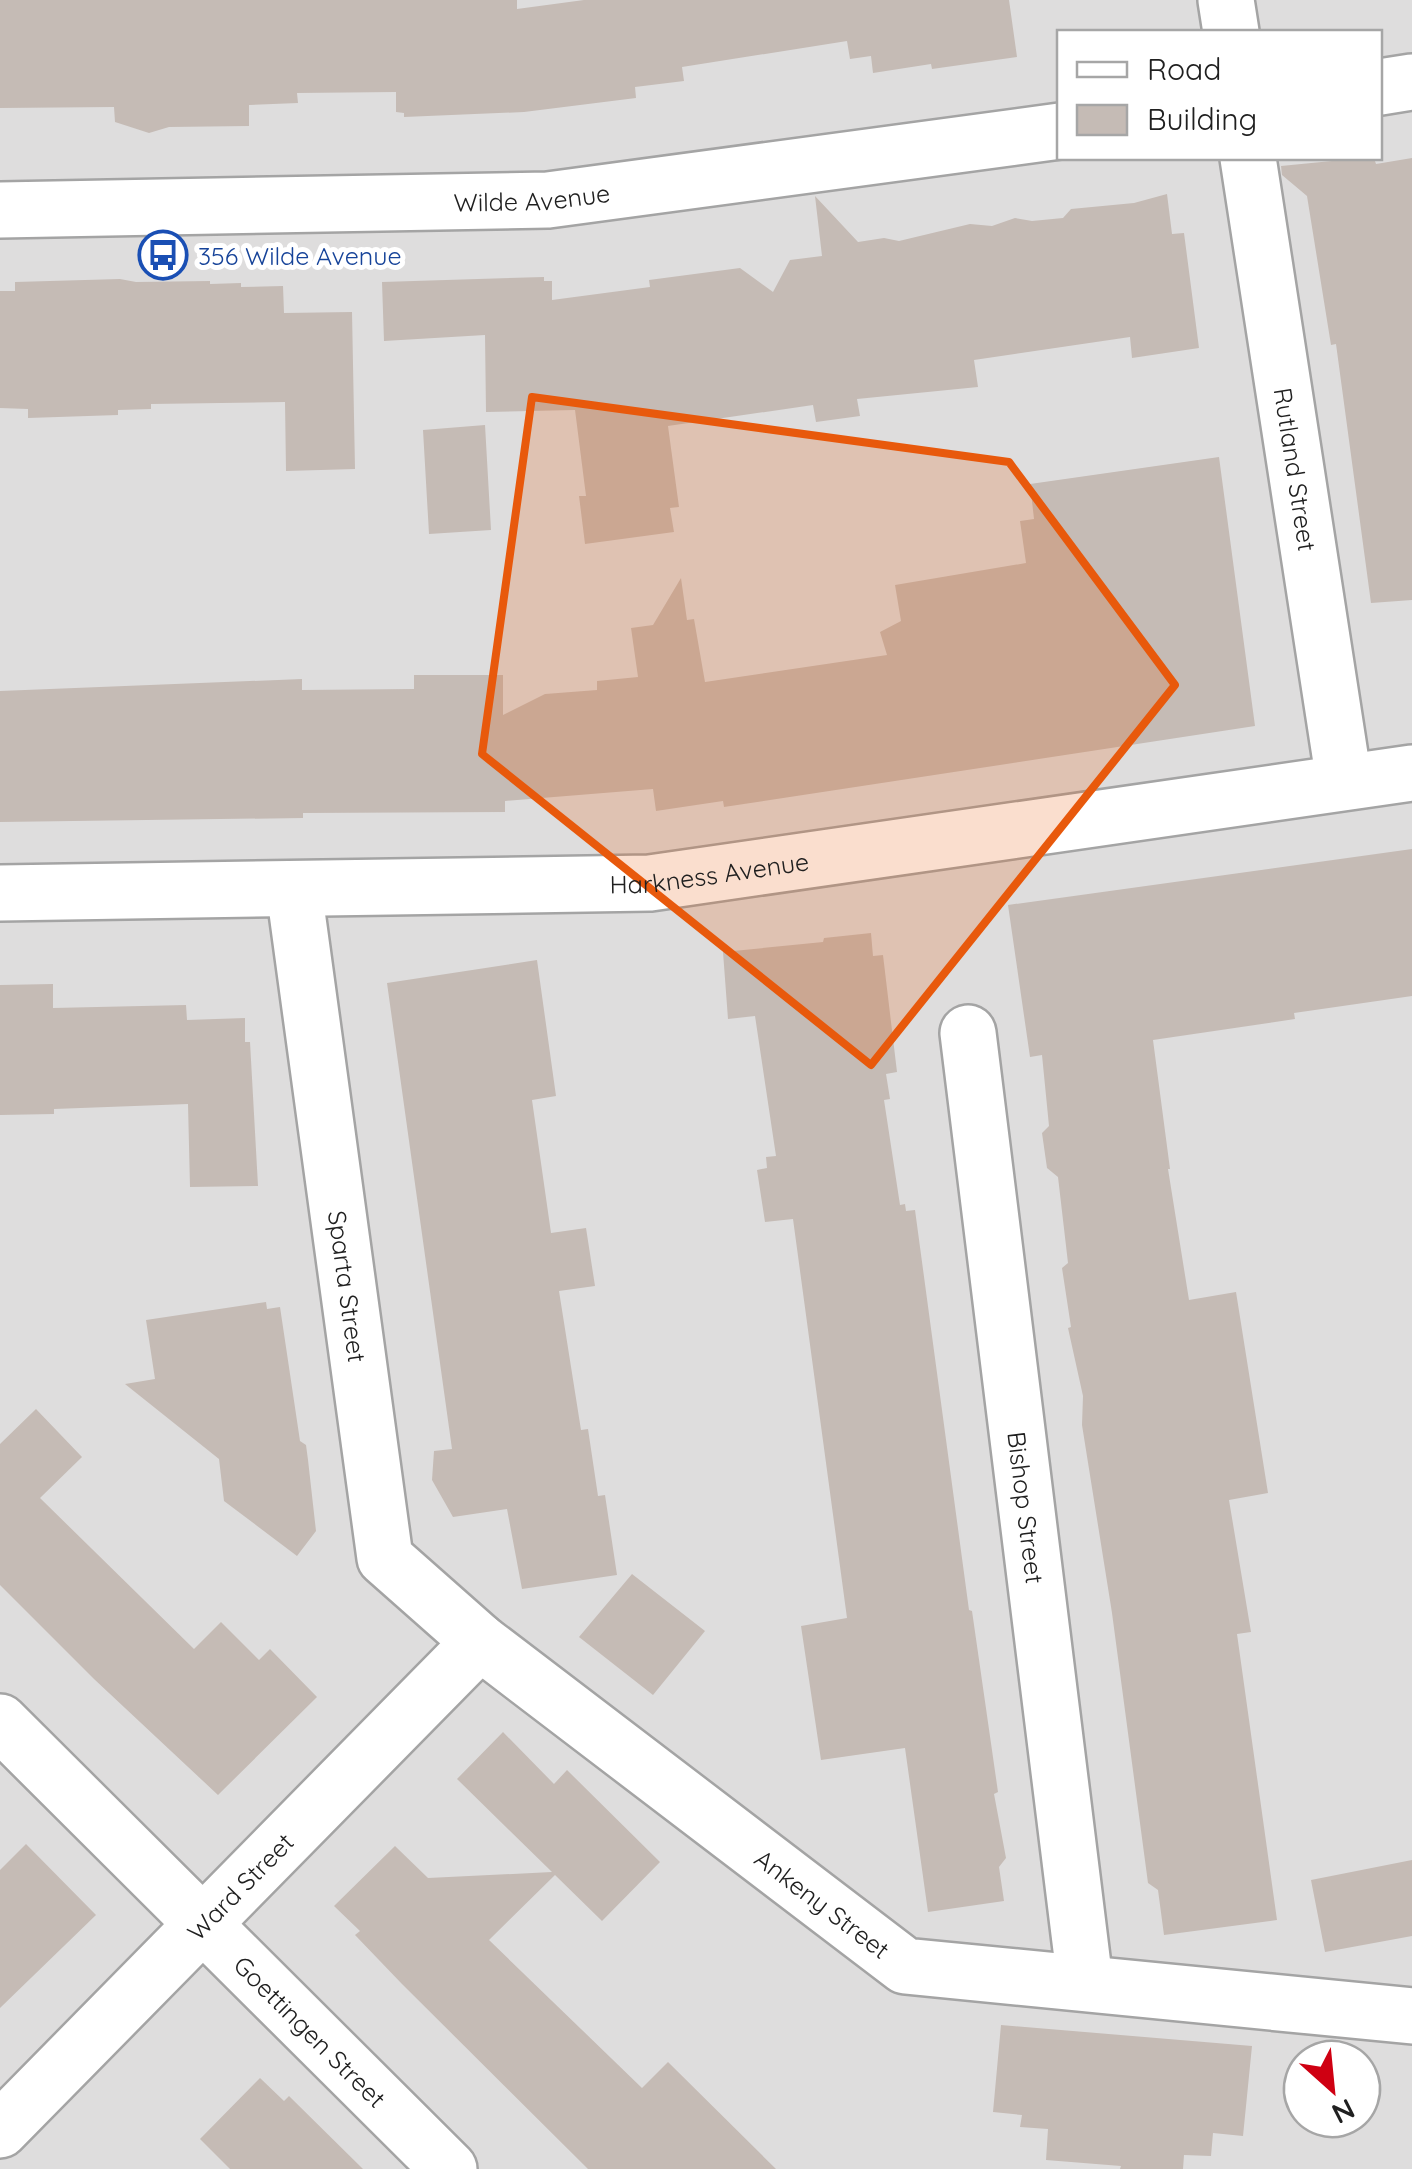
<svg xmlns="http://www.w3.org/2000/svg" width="1412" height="2169" font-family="Quicksand,sans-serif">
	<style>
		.residential { fill: #dedddd; fill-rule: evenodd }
		.building { fill: #c5bbb5 }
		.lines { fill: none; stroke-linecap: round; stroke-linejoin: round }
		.minor-casing { stroke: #a4a4a4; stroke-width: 60 }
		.minor { stroke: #fff; stroke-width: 55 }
		.marked { fill: #e8590c; fill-opacity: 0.2; stroke: #e8590c; stroke-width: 8; stroke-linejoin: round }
		.labels { text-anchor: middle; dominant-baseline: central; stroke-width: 10; stroke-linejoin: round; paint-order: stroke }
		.street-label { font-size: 25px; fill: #202020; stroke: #fff }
		.transit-label { font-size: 25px; fill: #164399; stroke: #fff; text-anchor: start }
	</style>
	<rect width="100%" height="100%" fill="#f0ece6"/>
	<path class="residential" d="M 0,0 L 1412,0 L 1412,2169 L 0,2169 ZM 1060,32 L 1380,32 L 1380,158 L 1060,158 ZM 1302,2059 L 1362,2059 L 1362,2119 L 1302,2119 Z"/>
	<path class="building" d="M 0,0 L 517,0 L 517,9 L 584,0 L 1009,0 L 1017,57 L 932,69 L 931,64 L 873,73 L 871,56 L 850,59 L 847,41 L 682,67 L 684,81 L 635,87 L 636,98 L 524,112 L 404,117 L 404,113 L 396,112 L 396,92 L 297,93 L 298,103 L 249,105 L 249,126 L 169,127 L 149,133 L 115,122 L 114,107 L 0,108 Z
		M 1362,158 L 1374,158 L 1376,164 L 1412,158 L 1412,600 L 1371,603 L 1336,344 L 1331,345 L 1307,196 L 1282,175 L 1281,166 Z
		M 1167,194 L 1172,234 L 1184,233 L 1199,348 L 1132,358 L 1130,337 L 974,360 L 978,387 L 857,399 L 860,416 L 816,422 L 813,405 L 668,426 L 679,507 L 670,508 L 674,532 L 585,544 L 579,496 L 586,496 L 575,410 L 486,412 L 485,335 L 384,341 L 382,282 L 544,277 L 544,281 L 552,281 L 552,300 L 650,287 L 649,280 L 740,268 L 773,292 L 790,260 L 822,256 L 815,196 L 858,242 L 884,238 L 899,241 L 970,224 L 992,226 L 1015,218 L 1032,221 L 1063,218 L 1071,209 L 1134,203 Z
		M 120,279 L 136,282 L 210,281 L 210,284 L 241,283 L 241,287 L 283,286 L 284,313 L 352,312 L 355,469 L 286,471 L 285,402 L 151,404 L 151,409 L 118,410 L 118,415 L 28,418 L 28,409 L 0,408 L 0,291 L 15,291 L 15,282 Z
		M 485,425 L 491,530 L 429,534 L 423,430 Z
		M 1219,457 L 1255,726 L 724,807 L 723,801 L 656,811 L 653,789 L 505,801 L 505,812 L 303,813 L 303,818 L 0,822 L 0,691 L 302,679 L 302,690 L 414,689 L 414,675 L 503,675 L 503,715 L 545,694 L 597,690 L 597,681 L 638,677 L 631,628 L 653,625 L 681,578 L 687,620 L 694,619 L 705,682 L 887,655 L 880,632 L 901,621 L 895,585 L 1026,563 L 1020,521 L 1034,519 L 1030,484 Z
		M 1412,849 L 1412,996 L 1294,1013 L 1295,1019 L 1153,1040 L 1170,1169 L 1168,1169 L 1189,1300 L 1236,1292 L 1268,1493 L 1229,1500 L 1251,1632 L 1237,1634 L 1277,1920 L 1164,1935 L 1158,1890 L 1148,1883 L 1112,1613 L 1082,1425 L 1083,1396 L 1068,1328 L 1071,1327 L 1062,1268 L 1068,1263 L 1058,1177 L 1047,1168 L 1042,1133 L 1049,1126 L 1042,1055 L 1030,1057 L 1008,905 Z
		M 871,933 L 873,956 L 883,955 L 897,1072 L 886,1074 L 890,1099 L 884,1100 L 900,1205 L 905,1204 L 906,1211 L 915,1210 L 969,1610 L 972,1611 L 998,1792 L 994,1794 L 1006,1858 L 999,1867 L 1004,1901 L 928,1912 L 905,1748 L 821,1760 L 801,1626 L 847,1618 L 793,1219 L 765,1222 L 757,1170 L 767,1168 L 766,1157 L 776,1156 L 755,1016 L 728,1019 L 723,952 L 823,942 L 824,938 Z
		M 537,960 L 556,1096 L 532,1100 L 551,1233 L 586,1228 L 595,1286 L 559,1291 L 581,1430 L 588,1429 L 598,1496 L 605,1495 L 617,1575 L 522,1589 L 507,1509 L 453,1517 L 432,1480 L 434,1451 L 452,1449 L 387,983 Z
		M 53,984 L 53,1008 L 186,1005 L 187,1020 L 245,1018 L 245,1042 L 250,1042 L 258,1186 L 190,1187 L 188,1104 L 54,1109 L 54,1114 L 0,1115 L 0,985 Z
		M 266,1302 L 267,1309 L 280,1307 L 300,1441 L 306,1445 L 308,1460 L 316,1531 L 297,1556 L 224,1501 L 219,1459 L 125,1384 L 155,1379 L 146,1320 Z
		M 36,1409 L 82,1457 L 40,1498 L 194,1649 L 221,1622 L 259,1660 L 270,1649 L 317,1697 L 218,1795 L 94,1679 L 0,1585 L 0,1444 Z
		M 632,1574 L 705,1631 L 653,1695 L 579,1637 Z
		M 503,1732 L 554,1784 L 567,1770 L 660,1862 L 602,1921 L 555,1875 L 489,1940 L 642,2088 L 668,2062 L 776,2169 L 588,2169 L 402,1984 L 355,1935 L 360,1931 L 334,1906 L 395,1846 L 428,1878 L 552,1872 L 457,1779 Z
		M 26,1844 L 96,1915 L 0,2008 L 0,1870 Z
		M 1412,1860 L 1412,1936 L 1325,1952 L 1311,1880 Z
		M 1001,2025 L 1252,2046 L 1243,2136 L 1213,2133 L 1211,2156 L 1184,2155 L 1183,2169 L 1120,2169 L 1121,2166 L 1046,2160 L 1048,2129 L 1020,2127 L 1022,2115 L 993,2112 Z
		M 260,2078 L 284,2101 L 289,2096 L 363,2169 L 230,2169 L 200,2139 Z"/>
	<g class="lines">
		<g class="minor-casing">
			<g id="minor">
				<path d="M 1226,0 L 1231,32"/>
				<path d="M 1380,87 L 1412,82"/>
				<path id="s1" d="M 1248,158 L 1344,781"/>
				<path id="s2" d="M 0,210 L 548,200 L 1060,131"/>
				<path id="s3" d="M 294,890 L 385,1558 L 480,1642 L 905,1966 L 1412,2016"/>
				<path id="s4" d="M 0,893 L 650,883 L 1412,773"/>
				<path id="s5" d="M 968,1033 L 1085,1982"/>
				<path id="s6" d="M 0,1722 L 449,2169"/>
				<path id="s7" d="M 0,2130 L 480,1642"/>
			</g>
		</g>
		<use href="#minor" class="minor"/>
	</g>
	<path class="marked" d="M 532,397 L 1009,462 L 1175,685 L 871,1065 L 482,754 Z"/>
	<defs>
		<g id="bus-ring" transform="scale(2.5)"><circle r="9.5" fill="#fff" stroke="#1a4fb4" stroke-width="1.5"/><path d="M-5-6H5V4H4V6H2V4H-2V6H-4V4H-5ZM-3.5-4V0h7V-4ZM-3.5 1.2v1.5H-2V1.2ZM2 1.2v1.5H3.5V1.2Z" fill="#1a4fb4"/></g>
	</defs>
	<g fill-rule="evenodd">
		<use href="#bus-ring" x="163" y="255"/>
	</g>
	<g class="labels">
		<g class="street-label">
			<text stroke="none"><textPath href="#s2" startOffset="532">Wilde Avenue</textPath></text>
			<text stroke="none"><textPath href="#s1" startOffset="315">Rutland Street</textPath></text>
			<text stroke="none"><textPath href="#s4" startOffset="710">Harkness Avenue</textPath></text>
			<text stroke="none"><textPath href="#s3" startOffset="400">Sparta Street</textPath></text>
			<text stroke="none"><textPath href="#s5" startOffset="478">Bishop Street</textPath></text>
			<text stroke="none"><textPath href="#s7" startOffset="342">Ward Street</textPath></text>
			<text stroke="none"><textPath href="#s3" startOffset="1232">Ankeny Street</textPath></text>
			<text stroke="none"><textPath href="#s6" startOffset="438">Goettingen Street</textPath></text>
		</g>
		<g class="transit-label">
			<text x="198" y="255">356 Wilde Avenue</text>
		</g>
	</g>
	<rect x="1057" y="30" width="325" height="130" fill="#ffffff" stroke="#a6a6a6" stroke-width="2.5"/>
	<rect x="1077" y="62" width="50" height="15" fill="#ffffff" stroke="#a6a6a6" stroke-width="2.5"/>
	<text x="1147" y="80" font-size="30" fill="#202020">Road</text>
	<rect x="1077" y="105" width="50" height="30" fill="#c5bbb5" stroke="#a6a6a6" stroke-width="2.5"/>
	<text x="1147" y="130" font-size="30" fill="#202020">Building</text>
	<g transform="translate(1332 2089) rotate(153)"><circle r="48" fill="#ffffff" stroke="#a6a6a6" stroke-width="2.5"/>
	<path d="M0-8L18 38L0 25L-18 38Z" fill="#cf0012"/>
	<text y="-15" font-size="28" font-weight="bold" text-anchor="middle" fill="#202020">N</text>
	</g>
</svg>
